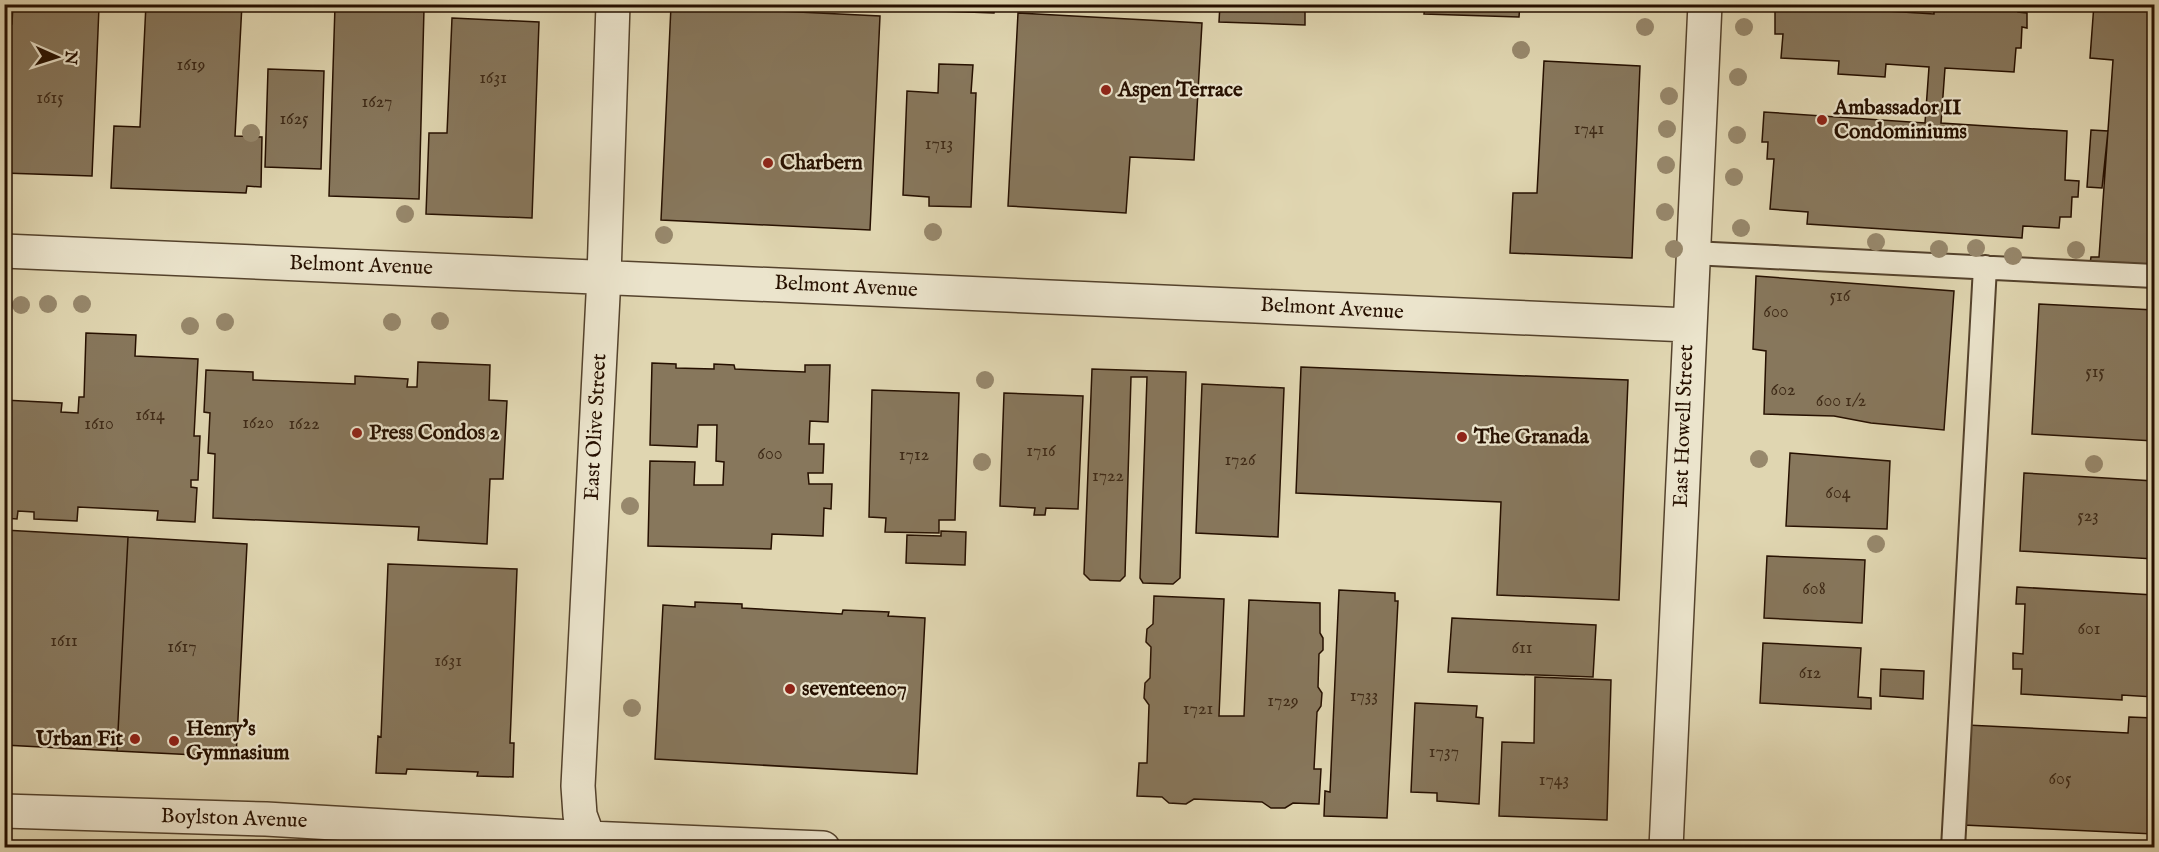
<svg xmlns="http://www.w3.org/2000/svg" width="2159" height="852" font-family="'IM FELL English',serif">
	<style>
		.building { fill: #87775c; stroke: #261000; stroke-width: 1.5 }
		.lines { fill: none; stroke-linecap: round; stroke-linejoin: round }
		.lane-casing { stroke: #54422c; stroke-width: 26 }
		.street-casing { stroke: #54422c; stroke-width: 36 }
		.lane { stroke: #ebe4cc; stroke-width: 22 }
		.street { stroke: #ebe4cc; stroke-width: 33 }
		.tree { fill: #97886c }
		.poi-dot { fill: #8f2418; stroke: #ebe4cc; stroke-width: 2 }
		.labels { text-anchor: middle; dominant-baseline: central; stroke-width: 4.5; stroke-linejoin: round; paint-order: stroke }
		.number-label { font-size: 18px; fill: #3e2a17 }
		.poi-label { font-size: 21px; font-weight: bold; fill: #261000; stroke: #ebe4cc; text-anchor: start }
		.street-label { font-size: 21px; fill: #261000; stroke: #ebe4cc }
	</style>
	<rect width="100%" height="100%" fill="#e0d6b1"/>
	<filter id="stains"><feTurbulence type="fractalNoise" baseFrequency=".00333" numOctaves="4"/><feColorMatrix values="0 0 0 0 .2 0 0 0 0 .09 0 0 0 0 .02 0 0 0 .5 -.17"/></filter>
	<radialGradient id="worn" r=".72"><stop offset=".6" stop-color="#630" stop-opacity="0"/><stop offset="1" stop-color="#630" stop-opacity=".3"/></radialGradient>
	<path class="building" d="M 13,4 L 99,7 L 92,176 L 4,173 L 4,24 L 12,24 Z
		M 146,4 L 242,4 L 235,136 L 262,137 L 261,187 L 247,186 L 246,193 L 111,188 L 114,126 L 140,127 Z
		M 823,4 L 906,4 L 905,8 Z
		M 913,4 L 995,4 L 994,13 L 912,10 Z
		M 1220,4 L 1305,4 L 1305,25 L 1219,22 Z
		M 1425,4 L 1520,4 L 1519,17 L 1424,14 Z
		M 1775,4 L 1870,4 L 1870,10 L 1934,14 L 1934,4 L 2019,4 L 2018,12 L 2027,13 L 2027,28 L 2022,27 L 2021,48 L 2016,48 L 2014,72 L 1945,68 L 1941,123 L 2067,131 L 2065,180 L 2079,181 L 2078,197 L 2072,197 L 2071,217 L 2060,217 L 2059,228 L 2023,226 L 2022,238 L 1807,224 L 1808,212 L 1770,209 L 1774,159 L 1767,159 L 1768,142 L 1762,142 L 1764,112 L 1925,123 L 1929,67 L 1886,64 L 1885,77 L 1838,74 L 1839,61 L 1781,58 L 1783,34 L 1775,34 Z
		M 2094,4 L 2154,5 L 2154,269 L 2090,264 L 2091,257 L 2099,257 L 2113,60 L 2090,58 Z
		M 335,6 L 424,9 L 419,199 L 329,196 Z
		M 671,6 L 880,16 L 870,230 L 661,220 Z
		M 1018,13 L 1202,23 L 1194,160 L 1130,157 L 1126,213 L 1008,206 Z
		M 452,18 L 539,22 L 532,218 L 426,214 L 429,133 L 447,133 Z
		M 1544,61 L 1640,66 L 1632,258 L 1510,253 L 1513,193 L 1537,193 Z
		M 939,64 L 973,65 L 971,93 L 976,93 L 971,207 L 929,206 L 929,197 L 903,195 L 907,91 L 938,93 Z
		M 268,69 L 324,71 L 321,169 L 265,167 Z
		M 2091,130 L 2108,131 L 2102,188 L 2087,187 Z
		M 1756,276 L 1954,291 L 1944,430 L 1871,423 L 1834,416 L 1764,414 L 1766,351 L 1753,349 Z
		M 2039,304 L 2154,310 L 2154,441 L 2032,434 Z
		M 86,333 L 136,335 L 135,356 L 198,359 L 194,436 L 200,436 L 198,480 L 191,480 L 191,487 L 197,488 L 195,522 L 157,520 L 158,511 L 78,507 L 77,521 L 34,519 L 34,512 L 18,511 L 17,519 L 4,518 L 4,400 L 62,403 L 61,412 L 78,413 L 79,397 L 84,397 Z
		M 418,362 L 490,365 L 489,400 L 507,401 L 503,479 L 490,479 L 487,544 L 418,540 L 419,527 L 213,518 L 215,454 L 208,453 L 210,413 L 204,412 L 206,370 L 253,372 L 253,380 L 355,384 L 355,376 L 408,379 L 407,387 L 417,387 Z
		M 652,363 L 676,364 L 676,368 L 714,369 L 714,364 L 734,365 L 735,369 L 805,372 L 805,365 L 830,365 L 828,422 L 810,421 L 809,444 L 824,444 L 823,473 L 808,473 L 809,484 L 832,484 L 831,509 L 824,508 L 823,536 L 772,534 L 771,549 L 648,546 L 650,461 L 695,462 L 694,485 L 723,485 L 724,462 L 716,461 L 717,425 L 698,425 L 697,447 L 650,445 Z
		M 1301,367 L 1628,380 L 1619,600 L 1497,595 L 1501,502 L 1296,493 Z
		M 1092,369 L 1186,372 L 1180,578 L 1173,584 L 1143,583 L 1140,578 L 1147,377 L 1131,377 L 1125,576 L 1120,581 L 1090,580 L 1084,574 Z
		M 1202,384 L 1284,388 L 1278,537 L 1196,533 Z
		M 872,390 L 959,393 L 955,520 L 939,520 L 939,533 L 885,532 L 886,518 L 869,517 Z
		M 1004,393 L 1083,396 L 1078,509 L 1046,508 L 1045,515 L 1034,515 L 1035,508 L 1000,506 Z
		M 1790,453 L 1890,461 L 1887,529 L 1786,526 Z
		M 2024,473 L 2154,481 L 2154,559 L 2020,551 Z
		M 4,530 L 128,537 L 117,751 L 4,745 Z
		M 941,531 L 966,532 L 965,565 L 906,563 L 907,535 L 941,536 Z
		M 128,537 L 247,544 L 236,757 L 117,751 Z
		M 1767,556 L 1865,560 L 1862,623 L 1764,618 Z
		M 388,564 L 517,569 L 510,743 L 514,743 L 513,777 L 477,776 L 478,772 L 407,769 L 406,774 L 376,773 L 378,736 L 381,737 Z
		M 2017,587 L 2154,595 L 2154,697 L 2122,695 L 2122,700 L 2021,694 L 2022,669 L 2013,669 L 2013,653 L 2023,654 L 2025,604 L 2016,604 Z
		M 1339,590 L 1395,593 L 1395,601 L 1398,601 L 1387,818 L 1324,816 L 1325,791 L 1330,792 Z
		M 1154,596 L 1224,599 L 1219,716 L 1244,716 L 1249,600 L 1320,603 L 1320,633 L 1323,638 L 1323,650 L 1319,654 L 1318,687 L 1322,693 L 1321,706 L 1317,712 L 1314,769 L 1321,769 L 1319,804 L 1293,803 L 1285,808 L 1271,808 L 1262,802 L 1194,799 L 1186,804 L 1169,803 L 1162,797 L 1137,796 L 1139,763 L 1147,763 L 1149,705 L 1144,698 L 1145,683 L 1150,678 L 1151,647 L 1146,642 L 1147,629 L 1153,624 Z
		M 695,602 L 742,604 L 742,608 L 842,614 L 843,610 L 889,612 L 888,616 L 925,618 L 917,774 L 655,759 L 663,605 L 695,607 Z
		M 1452,618 L 1596,625 L 1593,677 L 1448,672 Z
		M 1763,643 L 1861,648 L 1858,697 L 1871,698 L 1871,709 L 1760,703 Z
		M 1881,669 L 1924,671 L 1923,699 L 1880,696 Z
		M 1535,677 L 1611,680 L 1607,820 L 1499,816 L 1502,742 L 1534,743 Z
		M 1415,703 L 1477,706 L 1476,717 L 1483,718 L 1479,804 L 1437,801 L 1437,793 L 1411,792 Z
		M 2129,717 L 2154,718 L 2154,834 L 1963,825 L 1967,725 L 2128,733 Z"/>
	<g class="lines">
		<g class="lane-casing">
			<path id="lane" d="M 1692,253 L 2154,276
				M 1953,848 L 1985,267"/>
		</g>
		<g class="street-casing">
			<path id="street" d="M 4,251 L 1688,325
				M 4,811 L 266,819 L 588,838 L 823,848
				M 592,848 L 580,815 L 578,786 L 604,276 L 613,4
				M 1666,848 L 1705,4"/>
		</g>
		<use href="#lane" class="lane"/>
		<use href="#street" class="street"/>
	</g>
	<g class="tree">
		<circle cx="1645" cy="27" r="9"/>
		<circle cx="1744" cy="27" r="9"/>
		<circle cx="1521" cy="50" r="9"/>
		<circle cx="1738" cy="77" r="9"/>
		<circle cx="1669" cy="96" r="9"/>
		<circle cx="1667" cy="129" r="9"/>
		<circle cx="251" cy="133" r="9"/>
		<circle cx="1737" cy="135" r="9"/>
		<circle cx="1666" cy="165" r="9"/>
		<circle cx="1734" cy="177" r="9"/>
		<circle cx="1665" cy="212" r="9"/>
		<circle cx="405" cy="214" r="9"/>
		<circle cx="1741" cy="228" r="9"/>
		<circle cx="933" cy="232" r="9"/>
		<circle cx="664" cy="235" r="9"/>
		<circle cx="1876" cy="242" r="9"/>
		<circle cx="1976" cy="248" r="9"/>
		<circle cx="1674" cy="249" r="9"/>
		<circle cx="1939" cy="249" r="9"/>
		<circle cx="2076" cy="250" r="9"/>
		<circle cx="2013" cy="256" r="9"/>
		<circle cx="48" cy="304" r="9"/>
		<circle cx="82" cy="304" r="9"/>
		<circle cx="21" cy="305" r="9"/>
		<circle cx="440" cy="321" r="9"/>
		<circle cx="225" cy="322" r="9"/>
		<circle cx="392" cy="322" r="9"/>
		<circle cx="190" cy="326" r="9"/>
		<circle cx="985" cy="380" r="9"/>
		<circle cx="1759" cy="459" r="9"/>
		<circle cx="982" cy="462" r="9"/>
		<circle cx="2094" cy="464" r="9"/>
		<circle cx="630" cy="506" r="9"/>
		<circle cx="1876" cy="544" r="9"/>
		<circle cx="632" cy="708" r="9"/>
	</g>
	<g class="poi-dot">
		<circle cx="1106" cy="90" r="6"/>
		<circle cx="1822" cy="120" r="6"/>
		<circle cx="768" cy="163" r="6"/>
		<circle cx="357" cy="433" r="6"/>
		<circle cx="1462" cy="437" r="6"/>
		<circle cx="790" cy="689" r="6"/>
		<circle cx="135" cy="739" r="6"/>
		<circle cx="174" cy="741" r="6"/>
	</g>
	<g class="labels">
		<g class="number-label">
			<text x="191" y="65">1619</text>
			<text x="493" y="78">1631</text>
			<text x="50" y="98">1615</text>
			<text x="377" y="102">1627</text>
			<text x="294" y="119">1625</text>
			<text x="1589" y="129">1741</text>
			<text x="939" y="144">1713</text>
			<text x="1840" y="296">516</text>
			<text x="1776" y="312">600</text>
			<text x="2095" y="372">515</text>
			<text x="1783" y="390">602</text>
			<text x="1841" y="401">600 1/2</text>
			<text x="150" y="415">1614</text>
			<text x="258" y="423">1620</text>
			<text x="99" y="424">1610</text>
			<text x="304" y="424">1622</text>
			<text x="1041" y="451">1716</text>
			<text x="770" y="454">600</text>
			<text x="914" y="455">1712</text>
			<text x="1240" y="460">1726</text>
			<text x="1108" y="476">1722</text>
			<text x="1838" y="493">604</text>
			<text x="2088" y="516">523</text>
			<text x="1814" y="589">608</text>
			<text x="2089" y="629">601</text>
			<text x="64" y="641">1611</text>
			<text x="182" y="647">1617</text>
			<text x="1522" y="648">611</text>
			<text x="448" y="661">1631</text>
			<text x="1810" y="673">612</text>
			<text x="1364" y="696">1733</text>
			<text x="1283" y="701">1729</text>
			<text x="1198" y="709">1721</text>
			<text x="1444" y="752">1737</text>
			<text x="2060" y="779">605</text>
			<text x="1554" y="780">1743</text>
		</g>
		<g class="poi-label">
			<text x="1118" y="90">Aspen Terrace</text>
			<text x="1834" y="108">Ambassador II<tspan x="1834" dy="24">Condominiums</tspan></text>
			<text x="780" y="163">Charbern</text>
			<text x="369" y="433">Press Condos 2</text>
			<text x="1474" y="437">The Granada</text>
			<text x="802" y="689">seventeen07</text>
			<text x="186" y="729">Henry's<tspan x="186" dy="24">Gymnasium</tspan></text>
			<text x="123" y="739" text-anchor="end">Urban Fit</text>
		</g>
		<g class="street-label">
			<text transform="translate(361 266) rotate(2)">Belmont Avenue</text>
			<text transform="translate(846 287) rotate(3)">Belmont Avenue</text>
			<text transform="translate(1332 309) rotate(3)">Belmont Avenue</text>
			<text transform="translate(1684 426) rotate(-88)">East Howell Street</text>
			<text transform="translate(596 427) rotate(-87)">East Olive Street</text>
			<text transform="translate(234 819) rotate(2)">Boylston Avenue</text>
		</g>
	</g>
	<rect width="2159" height="852" fill="none" stroke="#e0d6b1" stroke-width="24"/>
	<rect x="6" y="6" width="2147" height="840" fill="none" stroke="#261000" stroke-width="3"/>
	<rect x="12" y="12" width="2135" height="828" fill="none" stroke="#261000" stroke-width="1.5"/>
	<g transform="translate(57 57) rotate(93)" stroke="#ebe4cc" stroke-width="4.5" paint-order="stroke">
	<path d="M0-4.5L10 22L0 15L-10 22Z" fill="#261000"/>
	<text y="-9" font-size="16" font-weight="bold" text-anchor="middle" fill="#261000">N</text>
	</g>
	<rect width="100%" height="100%" filter="url(#stains)"/>
	<rect width="100%" height="100%" fill="url(#worn)"/>
</svg>
